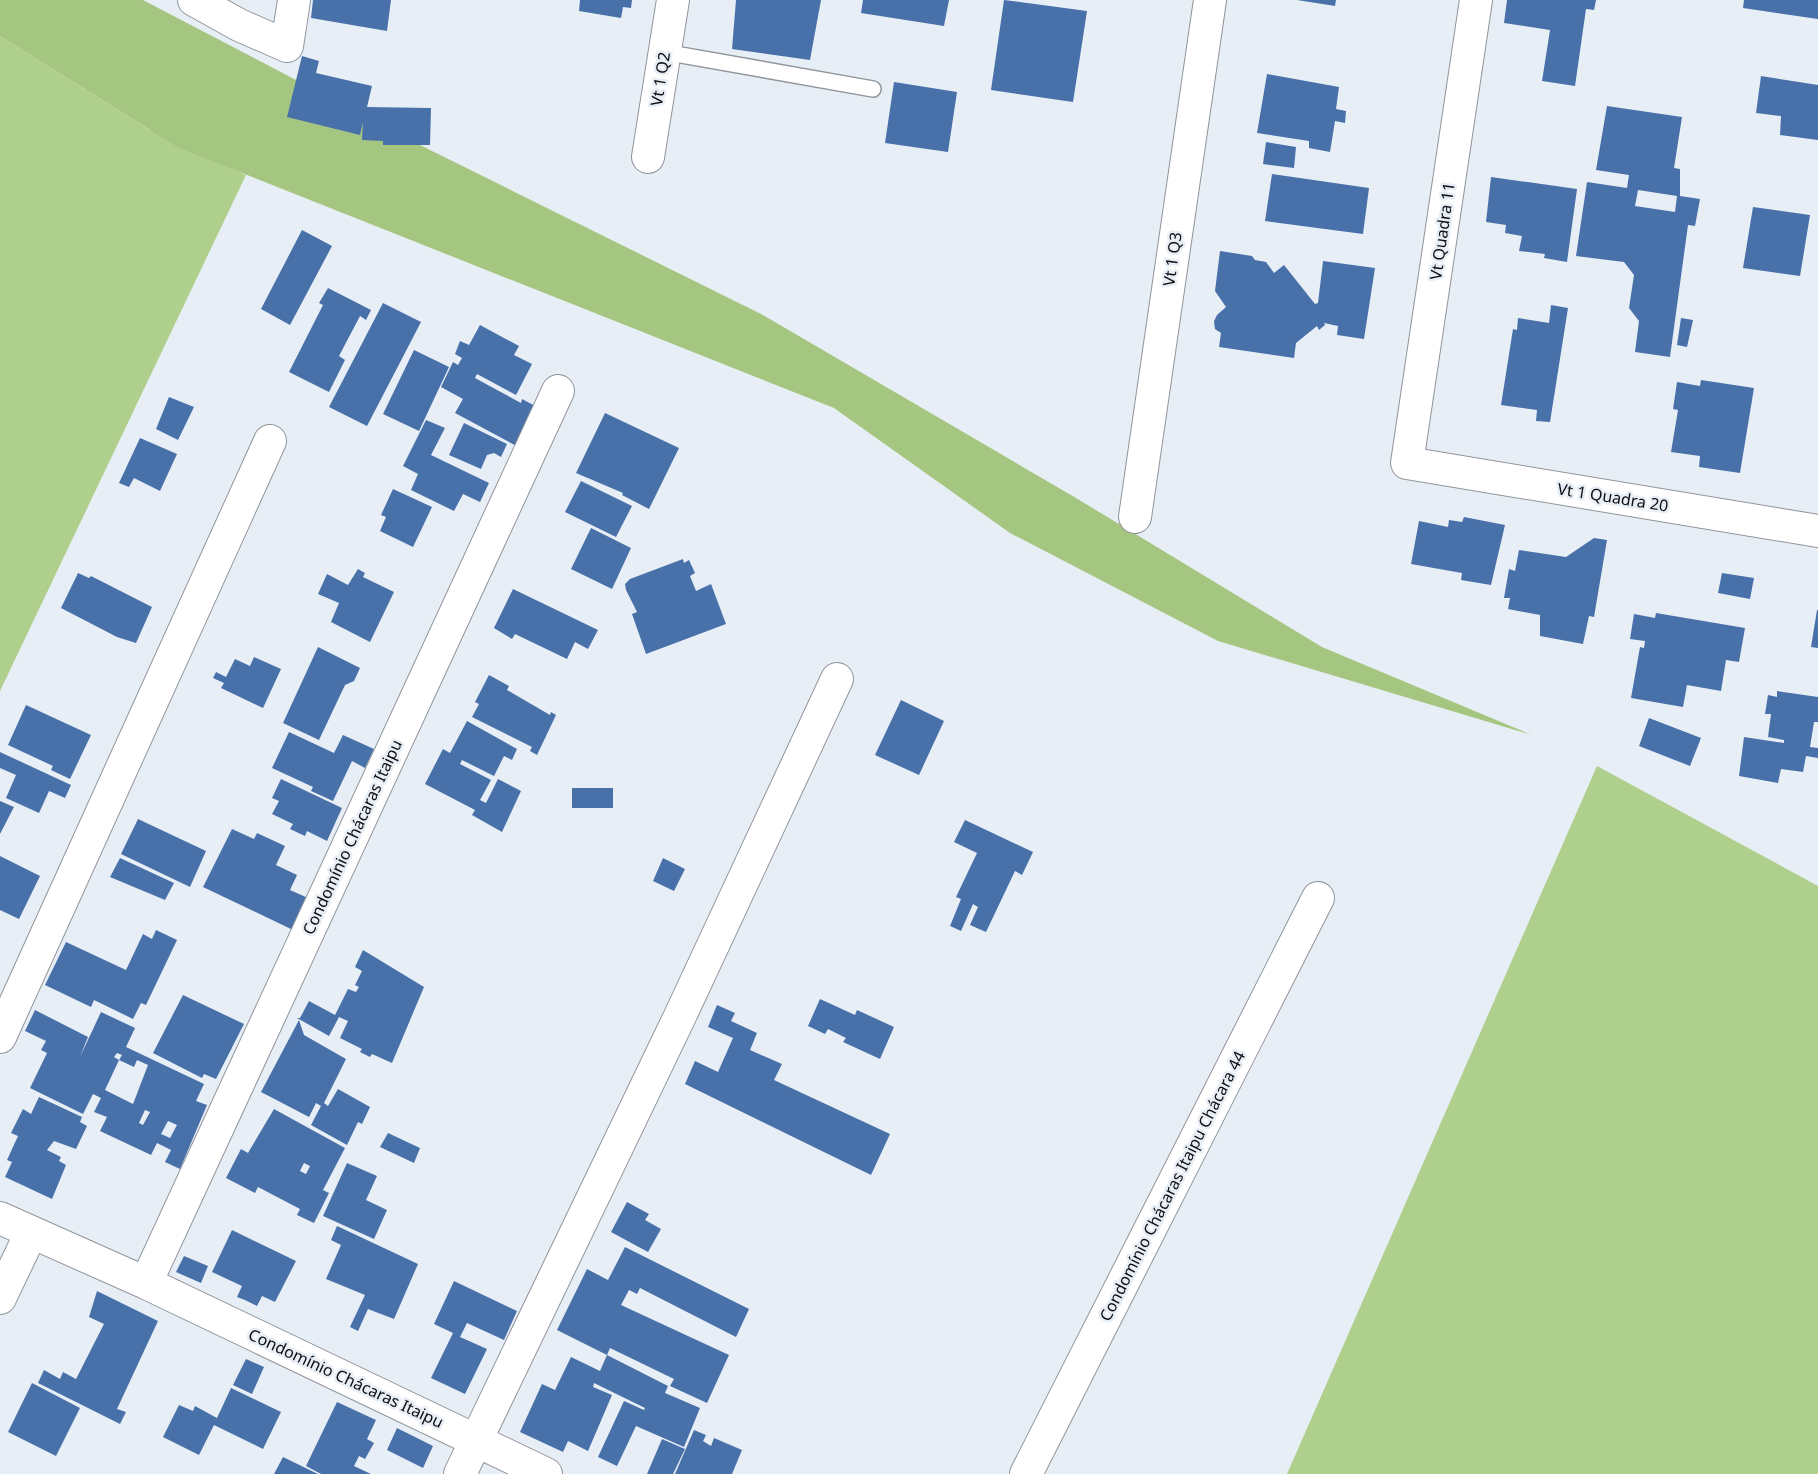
<svg xmlns="http://www.w3.org/2000/svg" width="1818" height="1474" font-family="'Noto Sans',sans-serif">
	<style>
		.green { fill: #afcf8c }
		.forest { fill: #a5c680 }
		.building { fill: #4871aa; fill-rule: evenodd }
		.lines { fill: none; stroke-linecap: round; stroke-linejoin: round }
		.lane-casing { stroke: #90959b; stroke-width: 18 }
		.street-casing { stroke: #90959b; stroke-width: 34 }
		.lane { stroke: #fff; stroke-width: 15 }
		.street { stroke: #fff; stroke-width: 32 }
		.labels { text-anchor: middle; dominant-baseline: central; stroke-width: 5; stroke-linejoin: round; paint-order: stroke }
		.street-label { font-size: 16px; fill: #0d0e11; stroke: #e8eef5 }
	</style>
	<rect width="100%" height="100%" fill="#e8eef5"/>
	<path class="green" d="M 0,36 L 150,130 L 246,175 L 0,691 Z
		M 1597,766 L 1818,886 L 1818,1474 L 1287,1474 Z"/>
	<path class="forest" d="M 0,0 L 143,0 L 426,148 L 761,314 L 1076,498 L 1322,647 L 1532,735 L 1218,641 L 1010,533 L 834,408 L 179,148 L 0,36 Z"/>
	<path class="building" d="M 313,0 L 391,0 L 387,31 L 311,18 Z
		M 580,0 L 632,0 L 631,8 L 623,7 L 621,18 L 579,11 Z
		M 736,0 L 821,0 L 810,60 L 732,49 Z
		M 863,0 L 949,0 L 944,26 L 861,13 Z
		M 1004,0 L 1087,11 L 1073,102 L 991,90 Z
		M 1297,0 L 1336,0 L 1335,6 Z
		M 1507,0 L 1596,0 L 1594,10 L 1586,9 L 1575,86 L 1542,81 L 1550,30 L 1504,23 Z
		M 1744,0 L 1818,0 L 1818,19 L 1743,8 Z
		M 302,56 L 319,61 L 316,73 L 372,86 L 367,107 L 431,108 L 430,145 L 383,145 L 383,141 L 362,140 L 363,122 L 360,135 L 287,117 Z
		M 1267,74 L 1339,87 L 1336,109 L 1346,111 L 1345,123 L 1335,121 L 1330,152 L 1309,148 L 1309,141 L 1257,133 Z
		M 1761,76 L 1818,85 L 1818,140 L 1780,135 L 1781,116 L 1756,113 Z
		M 894,82 L 957,92 L 948,152 L 885,143 Z
		M 1607,106 L 1682,117 L 1674,168 L 1680,169 L 1680,196 L 1700,199 L 1695,226 L 1688,225 L 1670,357 L 1635,352 L 1639,321 L 1629,308 L 1634,275 L 1624,262 L 1576,256 L 1587,182 L 1627,188 L 1629,175 L 1596,170 ZM 1638,190 L 1677,196 L 1675,212 L 1635,206 Z
		M 1266,142 L 1296,147 L 1294,168 L 1263,164 Z
		M 1272,174 L 1369,188 L 1363,234 L 1265,221 Z
		M 1491,177 L 1577,189 L 1567,262 L 1544,258 L 1545,254 L 1519,251 L 1522,236 L 1505,233 L 1506,225 L 1486,222 Z
		M 1753,207 L 1810,215 L 1800,276 L 1743,268 Z
		M 302,230 L 332,246 L 290,325 L 261,309 Z
		M 1220,251 L 1252,256 L 1255,260 L 1266,262 L 1274,273 L 1284,265 L 1315,304 L 1318,303 L 1323,261 L 1375,268 L 1364,339 L 1337,335 L 1338,326 L 1324,323 L 1325,325 L 1319,330 L 1317,326 L 1296,343 L 1294,358 L 1219,347 L 1221,333 L 1215,329 L 1214,321 L 1217,315 L 1226,307 L 1215,291 Z
		M 328,288 L 371,310 L 366,320 L 360,316 L 339,356 L 345,360 L 329,392 L 289,372 L 323,305 L 319,303 Z
		M 383,303 L 421,322 L 367,426 L 329,407 Z
		M 1551,305 L 1568,308 L 1550,422 L 1536,421 L 1537,410 L 1501,405 L 1513,329 L 1517,330 L 1518,318 L 1549,323 Z
		M 1681,318 L 1693,320 L 1687,347 L 1677,345 Z
		M 480,325 L 519,346 L 514,355 L 532,364 L 516,395 L 477,374 L 475,378 L 521,403 L 522,399 L 539,408 L 520,448 L 455,413 L 463,399 L 441,387 L 453,362 L 458,365 L 462,358 L 455,354 L 460,341 L 469,345 Z
		M 414,350 L 449,367 L 419,431 L 383,414 Z
		M 1701,380 L 1754,388 L 1740,473 L 1699,467 L 1700,456 L 1671,452 L 1678,410 L 1673,409 L 1677,382 L 1700,386 Z
		M 169,397 L 194,407 L 178,440 L 156,429 Z
		M 605,413 L 679,448 L 649,509 L 622,495 L 623,493 L 576,473 Z
		M 426,420 L 445,428 L 431,455 L 489,483 L 480,502 L 463,494 L 454,511 L 411,490 L 418,474 L 403,466 Z
		M 464,423 L 507,444 L 501,457 L 494,453 L 487,455 L 481,469 L 449,455 Z
		M 140,438 L 177,454 L 160,491 L 134,478 L 129,487 L 119,483 Z
		M 581,481 L 632,506 L 616,537 L 565,512 Z
		M 393,489 L 432,507 L 413,547 L 380,531 L 386,517 L 381,515 Z
		M 1464,517 L 1505,525 L 1491,585 L 1461,580 L 1462,573 L 1411,564 L 1419,521 L 1448,527 L 1449,520 L 1462,522 Z
		M 591,528 L 631,548 L 612,589 L 571,569 Z
		M 1594,538 L 1607,540 L 1594,617 L 1589,616 L 1583,644 L 1540,636 L 1540,615 L 1508,609 L 1510,598 L 1504,598 L 1509,569 L 1515,571 L 1519,550 L 1566,557 Z
		M 683,559 L 684,563 L 689,560 L 695,573 L 690,576 L 696,591 L 711,584 L 726,624 L 646,654 L 632,614 L 637,612 L 626,590 L 625,584 L 630,579 Z
		M 358,569 L 365,573 L 363,577 L 394,592 L 370,642 L 331,622 L 339,603 L 318,594 L 327,574 L 348,585 Z
		M 78,573 L 89,578 L 91,576 L 152,607 L 136,643 L 117,637 L 61,608 Z
		M 1722,573 L 1754,578 L 1750,599 L 1718,593 Z
		M 513,589 L 598,630 L 588,649 L 575,642 L 567,659 L 515,634 L 512,639 L 494,628 Z
		M 1817,610 L 1818,610 L 1818,648 L 1811,647 Z
		M 1656,613 L 1745,628 L 1739,662 L 1726,660 L 1721,691 L 1687,685 L 1683,707 L 1631,698 L 1640,647 L 1644,648 L 1645,641 L 1630,639 L 1634,614 L 1655,618 Z
		M 318,647 L 360,668 L 354,681 L 345,685 L 319,740 L 283,723 Z
		M 254,657 L 281,669 L 263,708 L 221,688 L 224,683 L 213,678 L 216,672 L 226,677 L 235,659 L 250,666 Z
		M 489,675 L 509,686 L 507,690 L 550,715 L 551,712 L 556,715 L 537,755 L 530,751 L 532,747 L 472,717 L 479,704 L 475,702 Z
		M 1777,691 L 1818,697 L 1818,722 L 1814,722 L 1810,747 L 1818,748 L 1818,758 L 1806,756 L 1803,772 L 1781,769 L 1778,783 L 1739,776 L 1744,737 L 1784,743 L 1784,740 L 1768,737 L 1771,714 L 1765,714 L 1768,695 L 1777,697 Z
		M 901,700 L 944,721 L 919,775 L 875,755 Z
		M 26,705 L 91,735 L 70,779 L 51,770 L 53,766 L 8,745 Z
		M 1649,718 L 1701,738 L 1690,766 L 1639,746 Z
		M 467,721 L 517,749 L 512,760 L 504,756 L 494,776 L 462,760 L 460,764 L 491,780 L 480,800 L 486,803 L 498,779 L 521,791 L 502,832 L 472,815 L 475,810 L 425,784 L 443,749 L 450,753 Z
		M 289,732 L 334,753 L 343,735 L 374,749 L 365,768 L 352,761 L 333,801 L 311,791 L 313,787 L 272,768 Z
		M 0,752 L 71,785 L 65,798 L 49,791 L 39,813 L 6,798 L 16,775 L 0,768 Z
		M 281,779 L 342,808 L 327,841 L 307,831 L 305,836 L 290,829 L 293,824 L 272,814 L 279,801 L 272,798 Z
		M 572,788 L 613,788 L 613,808 L 572,808 Z
		M 0,801 L 14,807 L 0,834 Z
		M 138,819 L 206,851 L 190,887 L 121,854 Z
		M 965,820 L 1033,852 L 1022,875 L 1015,871 L 986,932 L 970,925 L 978,907 L 973,904 L 961,931 L 950,926 L 961,899 L 956,897 L 977,853 L 954,842 Z
		M 232,829 L 254,839 L 257,833 L 285,846 L 276,865 L 297,875 L 290,890 L 308,898 L 293,930 L 203,887 Z
		M 0,856 L 40,876 L 19,919 L 0,910 Z
		M 120,858 L 174,883 L 165,900 L 110,877 Z
		M 663,858 L 685,869 L 674,891 L 653,881 Z
		M 156,930 L 177,940 L 146,1005 L 141,1003 L 133,1019 L 94,1000 L 91,1007 L 45,985 L 66,942 L 126,970 L 143,934 L 152,939 Z
		M 363,950 L 424,987 L 392,1063 L 372,1054 L 370,1057 L 360,1052 L 362,1049 L 340,1038 L 348,1021 L 339,1017 L 329,1036 L 297,1018 L 300,1018 L 309,1001 L 335,1015 L 348,989 L 356,992 L 359,987 L 355,985 L 362,971 L 355,967 Z
		M 183,995 L 244,1024 L 216,1079 L 204,1074 L 202,1078 L 153,1053 Z
		M 820,999 L 855,1015 L 857,1010 L 894,1027 L 880,1059 L 843,1042 L 846,1038 L 828,1029 L 825,1034 L 808,1026 Z
		M 717,1005 L 735,1013 L 731,1021 L 757,1033 L 750,1050 L 782,1064 L 774,1080 L 890,1134 L 871,1175 L 685,1084 L 695,1061 L 718,1072 L 733,1038 L 708,1027 Z
		M 35,1010 L 88,1037 L 80,1057 L 101,1012 L 135,1028 L 126,1047 L 204,1084 L 196,1101 L 207,1105 L 180,1169 L 165,1162 L 171,1150 L 157,1143 L 151,1155 L 100,1131 L 107,1117 L 94,1112 L 101,1098 L 93,1094 L 83,1114 L 30,1088 L 47,1053 L 41,1050 L 46,1041 L 25,1031 ZM 117,1053 L 122,1055 L 119,1060 L 134,1067 L 137,1060 L 148,1065 L 133,1104 L 105,1090 L 119,1060 L 114,1057 ZM 145,1110 L 150,1112 L 143,1125 L 139,1123 ZM 168,1121 L 177,1125 L 170,1138 L 161,1134 Z
		M 299,1020 L 304,1035 L 346,1059 L 324,1103 L 328,1106 L 338,1089 L 370,1107 L 362,1124 L 358,1122 L 347,1145 L 311,1125 L 321,1106 L 316,1103 L 309,1117 L 261,1092 Z
		M 39,1097 L 82,1117 L 80,1122 L 87,1126 L 76,1149 L 54,1141 L 47,1150 L 61,1157 L 59,1161 L 66,1165 L 52,1199 L 5,1177 L 12,1162 L 7,1160 L 18,1136 L 11,1133 L 23,1109 L 31,1114 Z
		M 274,1109 L 345,1148 L 323,1190 L 329,1193 L 314,1223 L 297,1215 L 300,1209 L 258,1187 L 255,1193 L 226,1178 L 241,1149 L 248,1153 ZM 304,1163 L 310,1166 L 306,1174 L 300,1171 Z
		M 388,1133 L 420,1148 L 414,1163 L 380,1147 Z
		M 347,1163 L 377,1176 L 366,1200 L 387,1210 L 374,1239 L 323,1216 Z
		M 627,1202 L 649,1214 L 645,1220 L 661,1229 L 648,1252 L 611,1232 Z
		M 337,1226 L 418,1264 L 394,1319 L 368,1309 L 358,1331 L 350,1327 L 365,1295 L 326,1279 L 341,1245 L 331,1240 Z
		M 232,1230 L 296,1261 L 275,1302 L 262,1296 L 257,1306 L 245,1300 L 237,1297 L 242,1286 L 212,1272 Z
		M 625,1247 L 749,1309 L 736,1337 L 640,1288 L 637,1294 L 629,1290 L 621,1305 L 729,1355 L 707,1403 L 670,1386 L 674,1379 L 610,1348 L 607,1355 L 557,1330 L 587,1269 L 608,1280 Z
		M 184,1256 L 208,1266 L 201,1283 L 176,1272 Z
		M 454,1281 L 517,1311 L 504,1340 L 467,1323 L 460,1337 L 487,1349 L 465,1394 L 431,1378 L 453,1333 L 434,1324 Z
		M 97,1291 L 158,1321 L 117,1409 L 126,1412 L 120,1424 L 38,1383 L 44,1370 L 60,1379 L 63,1372 L 76,1379 L 104,1324 L 89,1317 Z
		M 607,1355 L 668,1386 L 665,1393 L 700,1408 L 684,1447 L 636,1426 L 617,1466 L 598,1457 L 624,1401 L 644,1410 L 645,1408 L 594,1383 L 593,1387 L 612,1395 L 588,1451 L 568,1441 L 563,1452 L 520,1432 L 542,1384 L 555,1390 L 571,1357 L 600,1371 Z
		M 246,1359 L 264,1367 L 252,1394 L 233,1385 Z
		M 32,1383 L 80,1408 L 56,1456 L 8,1432 Z
		M 231,1388 L 281,1412 L 263,1449 L 214,1425 L 199,1455 L 163,1437 L 179,1405 L 193,1411 L 195,1406 L 217,1418 Z
		M 337,1402 L 376,1420 L 367,1439 L 374,1443 L 365,1459 L 359,1456 L 354,1466 L 371,1474 L 321,1474 L 306,1466 Z
		M 397,1428 L 433,1446 L 423,1468 L 387,1450 Z
		M 694,1430 L 706,1435 L 703,1441 L 711,1446 L 714,1438 L 742,1450 L 732,1474 L 675,1474 Z
		M 662,1439 L 685,1449 L 673,1474 L 647,1474 Z
		M 283,1457 L 318,1474 L 274,1474 Z"/>
	<g class="lines">
		<g class="lane-casing">
			<path id="lane" d="M 664,52 L 873,89"/>
		</g>
		<g class="street-casing">
			<path id="street" d="M 194,0 L 239,25 L 287,46 L 294,0
				M 1476,0 L 1407,463 L 1818,531
				M 648,157 L 673,0
				M 1135,517 L 1210,0
				M 0,1037 L 270,441
				M 0,1218 L 146,1283 L 546,1474
				M 146,1283 L 558,391
				M 0,1298 L 31,1233
				M 460,1474 L 681,1014 L 837,679
				M 1026,1474 L 1318,898"/>
		</g>
		<use href="#lane" class="lane"/>
		<use href="#street" class="street"/>
	</g>
	<g class="labels">
		<g class="street-label">
			<text transform="translate(660 79) rotate(-81)">Vt 1 Q2</text>
			<text transform="translate(1442 231) rotate(-82)">Vt Quadra 11</text>
			<text transform="translate(1172 259) rotate(-82)">Vt 1 Q3</text>
			<text transform="translate(1613 497) rotate(9)">Vt 1 Quadra 20</text>
			<text transform="translate(352 837) rotate(-65)">Condomínio Chácaras Itaipu</text>
			<text transform="translate(1172 1186) rotate(-63)">Condomínio Chácaras Itaipu Chácara 44</text>
			<text transform="translate(346 1378) rotate(25)">Condomínio Chácaras Itaipu</text>
		</g>
	</g>
</svg>
